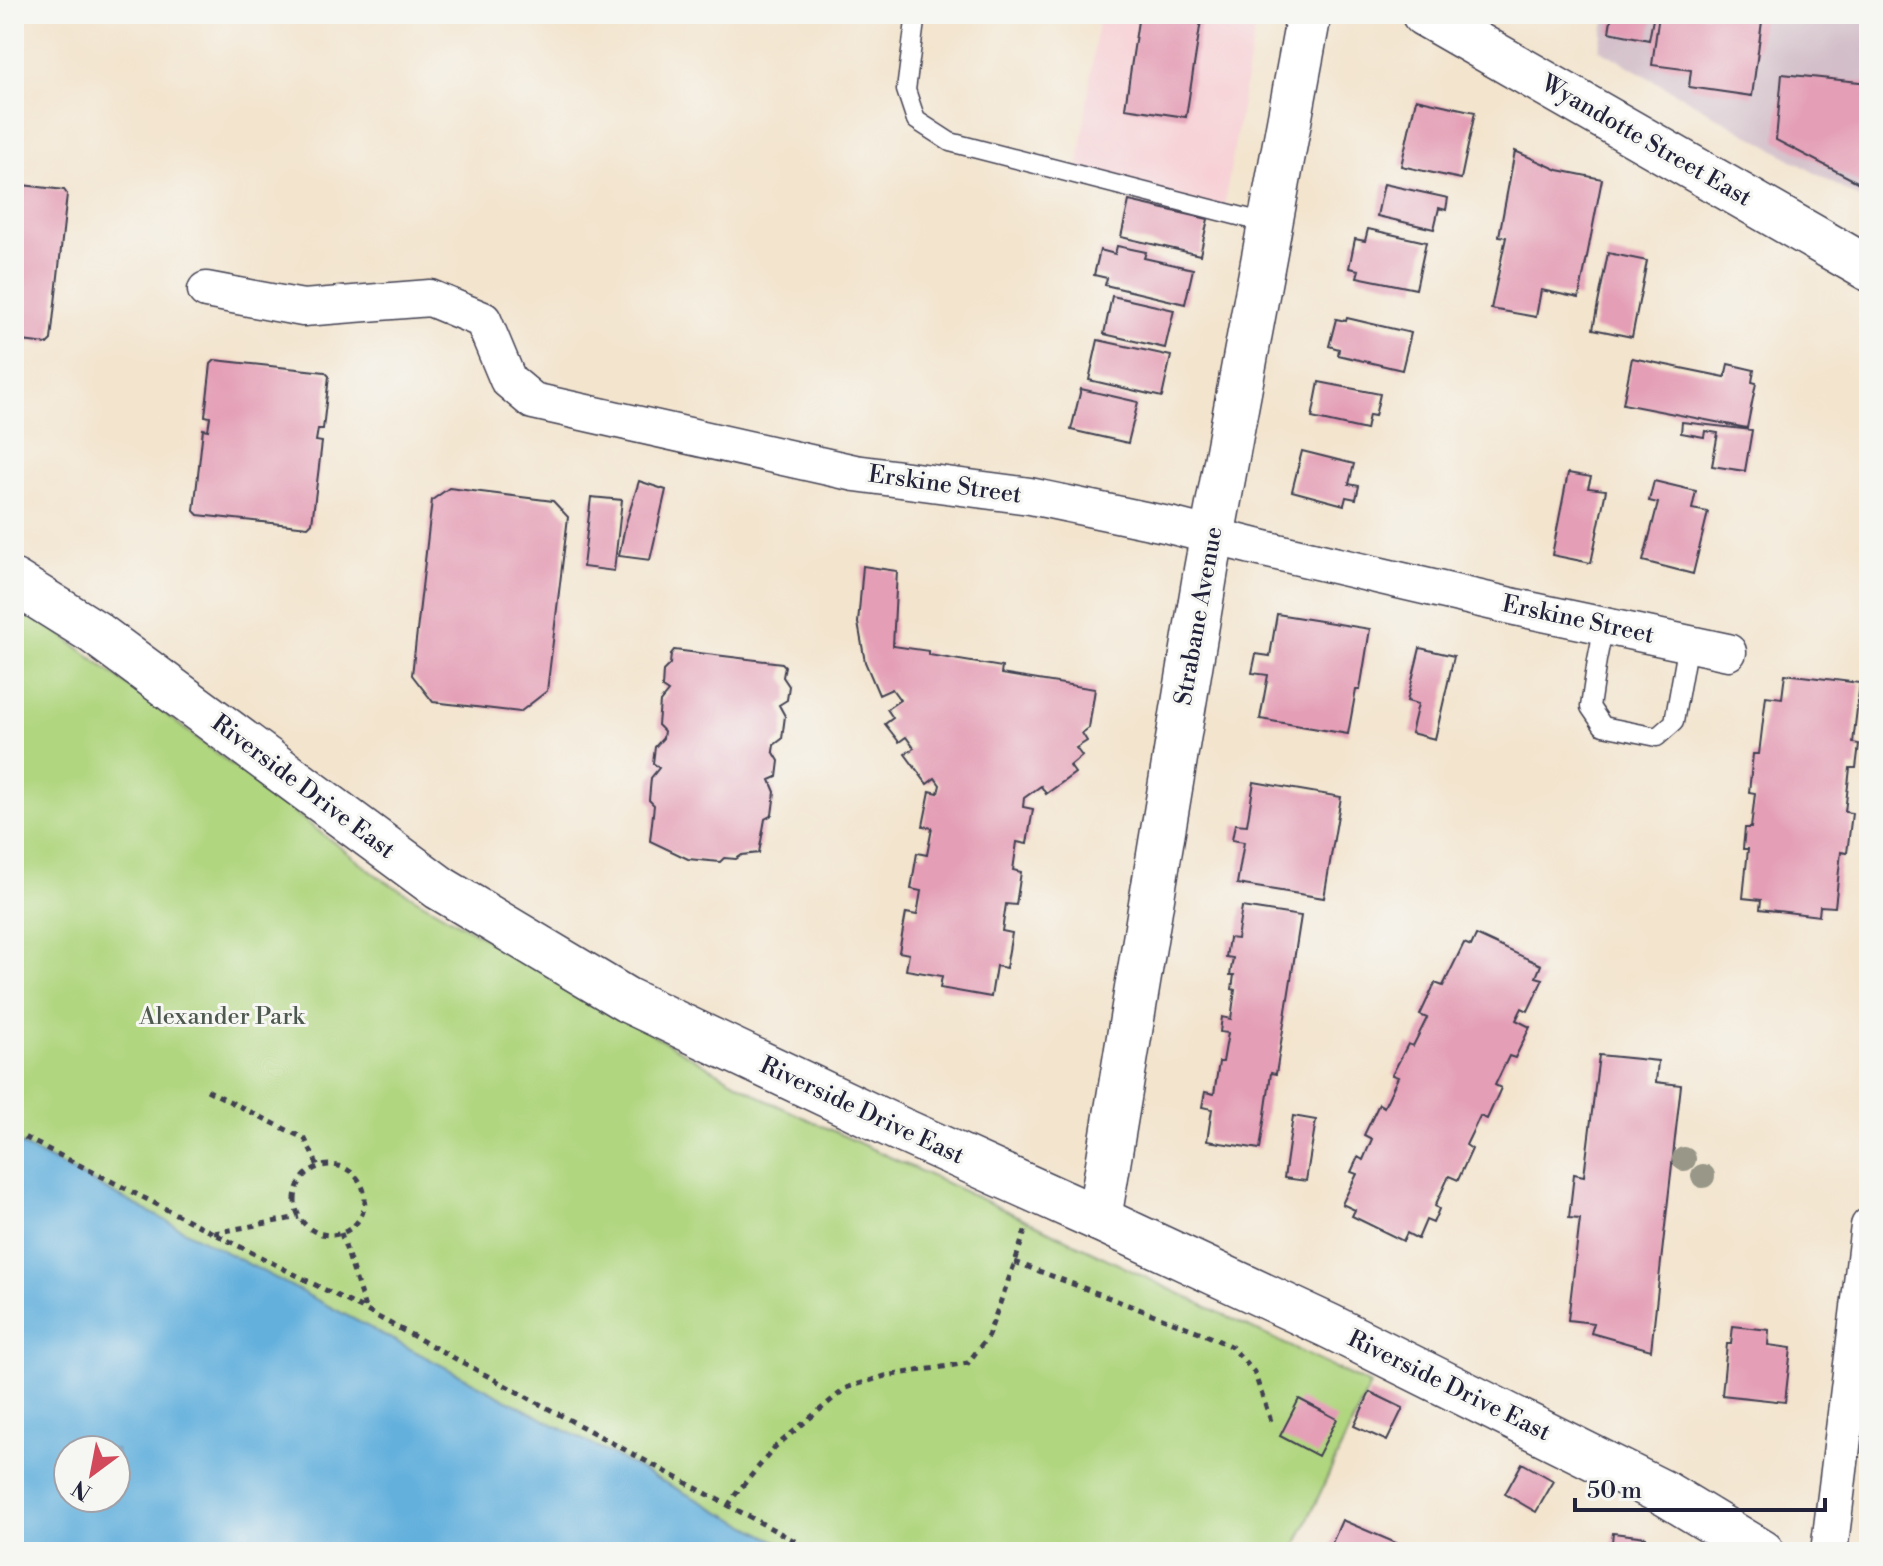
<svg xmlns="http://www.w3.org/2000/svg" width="1883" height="1566" font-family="'Libre Bodoni',serif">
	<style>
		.built { fill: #f7cfd4 }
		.industrial { fill: #d2bdc8 }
		.green { fill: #b0d67f; stroke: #697c5d; stroke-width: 2 }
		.water { fill: #63b0dd; stroke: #42698c; stroke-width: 2; fill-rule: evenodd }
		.building { fill: #e49fb6 }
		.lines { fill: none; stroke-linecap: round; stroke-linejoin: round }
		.service-casing { stroke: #413f51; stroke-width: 21 }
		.minor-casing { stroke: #413f51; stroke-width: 39 }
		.tertiary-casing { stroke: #413f51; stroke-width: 47 }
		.secondary-casing { stroke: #413f51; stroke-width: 47 }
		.path { stroke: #413f51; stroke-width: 5; stroke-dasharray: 6 6; stroke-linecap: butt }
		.service { stroke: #fff; stroke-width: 18 }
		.minor { stroke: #fff; stroke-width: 36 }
		.tertiary { stroke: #fff; stroke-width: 44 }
		.secondary { stroke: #fff; stroke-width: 44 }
		.tree { fill: #989788 }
		.labels { text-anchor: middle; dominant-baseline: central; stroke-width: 6; stroke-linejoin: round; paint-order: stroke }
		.street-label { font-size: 24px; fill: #22223b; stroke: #f6f6f2 }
		.park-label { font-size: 24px; fill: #4d584f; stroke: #f6f6f2 }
	</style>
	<rect width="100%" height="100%" fill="#f6f6f2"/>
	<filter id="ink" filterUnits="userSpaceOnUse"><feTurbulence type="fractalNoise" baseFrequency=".0125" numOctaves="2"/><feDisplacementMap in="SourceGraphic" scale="16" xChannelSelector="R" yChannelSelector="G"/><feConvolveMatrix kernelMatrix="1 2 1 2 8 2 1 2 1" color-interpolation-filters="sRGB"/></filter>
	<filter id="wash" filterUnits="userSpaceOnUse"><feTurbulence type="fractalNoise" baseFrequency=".006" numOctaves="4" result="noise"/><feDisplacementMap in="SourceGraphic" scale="32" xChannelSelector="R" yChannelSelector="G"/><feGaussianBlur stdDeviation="1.8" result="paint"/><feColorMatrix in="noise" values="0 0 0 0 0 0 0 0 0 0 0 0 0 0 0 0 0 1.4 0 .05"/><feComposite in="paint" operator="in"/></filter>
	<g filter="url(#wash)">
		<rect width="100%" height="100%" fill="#f3e4cd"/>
		<path class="built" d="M 1099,14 L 1257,14 L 1224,207 L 1077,178 Z"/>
		<path class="industrial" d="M 1607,14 L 1869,14 L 1869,204 L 1599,49 Z"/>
		<path class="green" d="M 14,602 L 33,613 L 380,878 L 768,1101 L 1022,1218 L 1370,1385 L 1293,1552 L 797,1552 L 14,1141 Z"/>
		<path class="water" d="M 14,1141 L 797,1552 L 14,1552 ZM 68,1450 L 116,1450 L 116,1498 L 68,1498 Z"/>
		<g id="blocks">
			<path class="building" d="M 1139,14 L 1202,14 L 1186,117 L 1125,108 Z
				M 1612,14 L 1654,14 L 1649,40 L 1609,32 Z
				M 1659,14 L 1763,14 L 1752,96 L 1689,87 L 1691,70 L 1652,65 Z
				M 1782,74 L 1869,83 L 1869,188 L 1776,140 Z
				M 1416,99 L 1475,112 L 1461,179 L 1401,166 Z
				M 1515,151 L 1558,170 L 1602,179 L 1579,298 L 1541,290 L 1536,317 L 1491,309 L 1506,237 L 1499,236 Z
				M 14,184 L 64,190 L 67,194 L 51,340 L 47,344 L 14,340 Z
				M 1384,184 L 1448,198 L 1446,210 L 1439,208 L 1434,229 L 1377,216 Z
				M 1129,201 L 1208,219 L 1200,255 L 1121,237 Z
				M 1368,229 L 1426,242 L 1416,289 L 1357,277 L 1359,270 L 1349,268 L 1355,239 L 1365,241 Z
				M 1117,246 L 1146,252 L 1144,258 L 1193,269 L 1185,304 L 1105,285 L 1107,278 L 1094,275 L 1100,250 L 1115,254 Z
				M 1608,253 L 1647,261 L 1632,337 L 1593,329 Z
				M 1112,296 L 1174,310 L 1165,348 L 1104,334 Z
				M 1347,318 L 1411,333 L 1402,370 L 1338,355 L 1339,349 L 1329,346 L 1336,319 L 1346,321 Z
				M 1098,340 L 1171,356 L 1162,397 L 1089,380 Z
				M 1632,358 L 1725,377 L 1728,364 L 1754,370 L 1752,382 L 1756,383 L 1747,428 L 1623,404 Z
				M 215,360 L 325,372 L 329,376 L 323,429 L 318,429 L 316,441 L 322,442 L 312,523 L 308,527 L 198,515 L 194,511 L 203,429 L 208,430 L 210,417 L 205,416 L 211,364 Z
				M 1319,382 L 1380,394 L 1375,416 L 1369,415 L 1366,430 L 1312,418 Z
				M 1081,389 L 1138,402 L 1128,443 L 1071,430 Z
				M 1682,422 L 1752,430 L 1745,471 L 1712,466 L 1718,433 L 1705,431 L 1704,437 L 1681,433 Z
				M 1302,451 L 1354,464 L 1349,484 L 1359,486 L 1356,499 L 1346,497 L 1344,505 L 1292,491 Z
				M 1568,473 L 1591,477 L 1588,488 L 1606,490 L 1591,563 L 1552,555 Z
				M 639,481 L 666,490 L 650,560 L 619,556 L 625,526 Z
				M 1654,481 L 1696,491 L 1692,509 L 1708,512 L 1693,574 L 1643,561 L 1658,503 L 1649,501 Z
				M 449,488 L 553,501 L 568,517 L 547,691 L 520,712 L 433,702 L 412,675 L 432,500 Z
				M 591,497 L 622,500 L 614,571 L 583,567 Z
				M 863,566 L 897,571 L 893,646 L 929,651 L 929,655 L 1002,667 L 1001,674 L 1095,689 L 1089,728 L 1082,733 L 1087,741 L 1076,748 L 1082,756 L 1070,766 L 1075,773 L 1046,794 L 1041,786 L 1024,798 L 1023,807 L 1033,809 L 1027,844 L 1017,842 L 1013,870 L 1021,872 L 1016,905 L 1006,904 L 1002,931 L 1012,933 L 1006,968 L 996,966 L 991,997 L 940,988 L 942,976 L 906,970 L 909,954 L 899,952 L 906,913 L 917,915 L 921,891 L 911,889 L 917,853 L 927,855 L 932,828 L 923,826 L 930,791 L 938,793 L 940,785 L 935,778 L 927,784 L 905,754 L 914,748 L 906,737 L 899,742 L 885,724 L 893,718 L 887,709 L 900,700 L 892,689 L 879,695 L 865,662 L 858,623 Z
				M 1277,614 L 1370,629 L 1360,690 L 1356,690 L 1348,734 L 1260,719 L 1268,675 L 1252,673 L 1256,654 L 1270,656 Z
				M 1420,648 L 1454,656 L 1435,739 L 1411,733 L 1418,704 L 1407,701 Z
				M 674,650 L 782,663 L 785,666 L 783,677 L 789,686 L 787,700 L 779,705 L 785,716 L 782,739 L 774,745 L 773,751 L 779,761 L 777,777 L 770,780 L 775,792 L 772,815 L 765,819 L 759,853 L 742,855 L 736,859 L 724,858 L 720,862 L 688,859 L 650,841 L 654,805 L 649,800 L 651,778 L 659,768 L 653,763 L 655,747 L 663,738 L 664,731 L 658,725 L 660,702 L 668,692 L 662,688 L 663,671 L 670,664 L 671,654 Z
				M 1785,674 L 1860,683 L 1853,743 L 1859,744 L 1856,768 L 1850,768 L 1845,812 L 1852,813 L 1847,853 L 1841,852 L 1835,907 L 1820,906 L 1819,916 L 1760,909 L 1761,900 L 1743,898 L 1748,849 L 1743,849 L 1745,828 L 1751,828 L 1755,793 L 1749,792 L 1753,754 L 1759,754 L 1766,696 L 1782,698 Z
				M 1254,782 L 1341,797 L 1324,898 L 1237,884 L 1244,842 L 1232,840 L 1235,824 L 1247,825 Z
				M 1242,907 L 1301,916 L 1276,1074 L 1271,1073 L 1260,1149 L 1207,1141 L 1212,1109 L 1202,1107 L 1205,1092 L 1214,1094 L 1219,1062 L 1223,1062 L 1228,1033 L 1220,1032 L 1222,1017 L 1231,1019 L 1235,990 L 1232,989 L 1234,975 L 1230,975 L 1233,958 L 1226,957 L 1229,938 L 1237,939 Z
				M 1476,935 L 1541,965 L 1536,977 L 1543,979 L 1528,1011 L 1522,1008 L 1516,1020 L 1530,1027 L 1515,1058 L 1509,1056 L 1495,1085 L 1501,1088 L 1487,1119 L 1480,1116 L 1466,1145 L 1472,1149 L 1458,1180 L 1449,1176 L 1435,1206 L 1439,1209 L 1433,1223 L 1426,1220 L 1418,1239 L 1407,1233 L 1403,1241 L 1352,1216 L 1355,1210 L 1342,1204 L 1357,1174 L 1351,1172 L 1358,1157 L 1363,1160 L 1372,1139 L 1364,1135 L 1379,1104 L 1384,1107 L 1398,1077 L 1392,1075 L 1408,1044 L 1413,1046 L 1427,1018 L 1420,1015 L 1435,983 L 1443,986 L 1464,943 L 1471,946 Z
				M 1599,1055 L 1658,1061 L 1656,1082 L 1681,1085 L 1651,1350 L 1591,1333 L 1594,1323 L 1568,1320 L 1580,1219 L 1569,1218 L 1574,1174 L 1584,1176 Z
				M 1293,1116 L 1316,1120 L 1306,1181 L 1284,1178 Z
				M 1733,1326 L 1769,1330 L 1768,1345 L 1791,1348 L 1785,1402 L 1722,1395 L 1727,1344 L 1731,1344 Z
				M 1370,1392 L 1403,1408 L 1387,1441 L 1354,1426 Z
				M 1299,1399 L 1337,1419 L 1318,1456 L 1280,1436 Z
				M 1522,1463 L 1554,1481 L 1536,1512 L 1505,1494 Z
				M 1342,1520 L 1408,1548 L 1407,1552 L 1328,1552 Z
				M 1613,1533 L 1646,1537 L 1645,1552 L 1611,1552 Z"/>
		</g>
	</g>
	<g filter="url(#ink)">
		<use href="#blocks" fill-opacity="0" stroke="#413f51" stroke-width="2"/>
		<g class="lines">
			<g class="service-casing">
				<path id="service" d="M 916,14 L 906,90 L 916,120 L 950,142 L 1270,224
					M 1604,625 L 1597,660 L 1590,707 L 1603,726 L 1657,737 L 1674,722 L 1688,643"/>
			</g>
			<g class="minor-casing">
				<path id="minor" d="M 206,290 L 303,308 L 430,298 L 483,320 L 508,380 L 533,401 L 855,473 L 1030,496 L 1169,525 L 1260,548 L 1515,607 L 1728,652
					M 1829,1552 L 1869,1226"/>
			</g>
			<g class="tertiary-casing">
				<path id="tertiary" d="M 1099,1219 L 1206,570 L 1309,14"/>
			</g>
			<g class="secondary-casing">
				<path id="secondary" d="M 1424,14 L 1869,269
					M 14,582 L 94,632 L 440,888 L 627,1000 L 897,1128 L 1099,1219 L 1329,1326 L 1666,1494 L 1762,1552"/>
			</g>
			<path class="path" d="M 207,1090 L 305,1139 L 318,1166
				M 14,1132 L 365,1310 L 815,1552
				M295 1200a35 35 0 1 1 70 0a35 35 0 1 1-70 0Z
				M 214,1233 L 299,1217
				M 341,1233 L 365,1308
				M 1015,1262 L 1202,1333 L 1232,1347 L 1254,1372 L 1271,1421
				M 728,1506 L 735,1495 L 775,1447 L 846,1388 L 885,1376 L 968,1363 L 988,1336 L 1015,1262 L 1026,1228"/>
			<use href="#service" class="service"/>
			<use href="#minor" class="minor"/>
			<use href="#tertiary" class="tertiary"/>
			<use href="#secondary" class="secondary"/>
		</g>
		<g class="tree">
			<circle cx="1684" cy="1159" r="12"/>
			<circle cx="1703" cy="1176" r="12"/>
		</g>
	</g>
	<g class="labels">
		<g class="street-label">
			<text transform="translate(1646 141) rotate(30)">Wyandotte Street East</text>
			<text transform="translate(945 485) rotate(8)">Erskine Street</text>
			<text transform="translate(1199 616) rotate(-80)">Strabane Avenue</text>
			<text transform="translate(1578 620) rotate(12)">Erskine Street</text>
			<text transform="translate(303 787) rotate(37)">Riverside Drive East</text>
			<text transform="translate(862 1111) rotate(25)">Riverside Drive East</text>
			<text transform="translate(1449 1386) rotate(26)">Riverside Drive East</text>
		</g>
		<g class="park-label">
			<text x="222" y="1017">Alexander Park</text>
		</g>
	</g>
	<rect width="1883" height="1566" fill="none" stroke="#f6f6f2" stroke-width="48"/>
	<g transform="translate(92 1474) rotate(212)"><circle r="38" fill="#f6f6f2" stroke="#a1a1a9" stroke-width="2"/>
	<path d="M0-6L14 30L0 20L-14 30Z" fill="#d1495b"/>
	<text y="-12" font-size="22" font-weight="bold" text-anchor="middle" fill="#22223b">N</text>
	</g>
	<path d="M1575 1498v12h250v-12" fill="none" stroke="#22223b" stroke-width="4"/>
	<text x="1587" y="1498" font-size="24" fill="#22223b" stroke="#f6f6f2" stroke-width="6" paint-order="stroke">50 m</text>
</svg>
